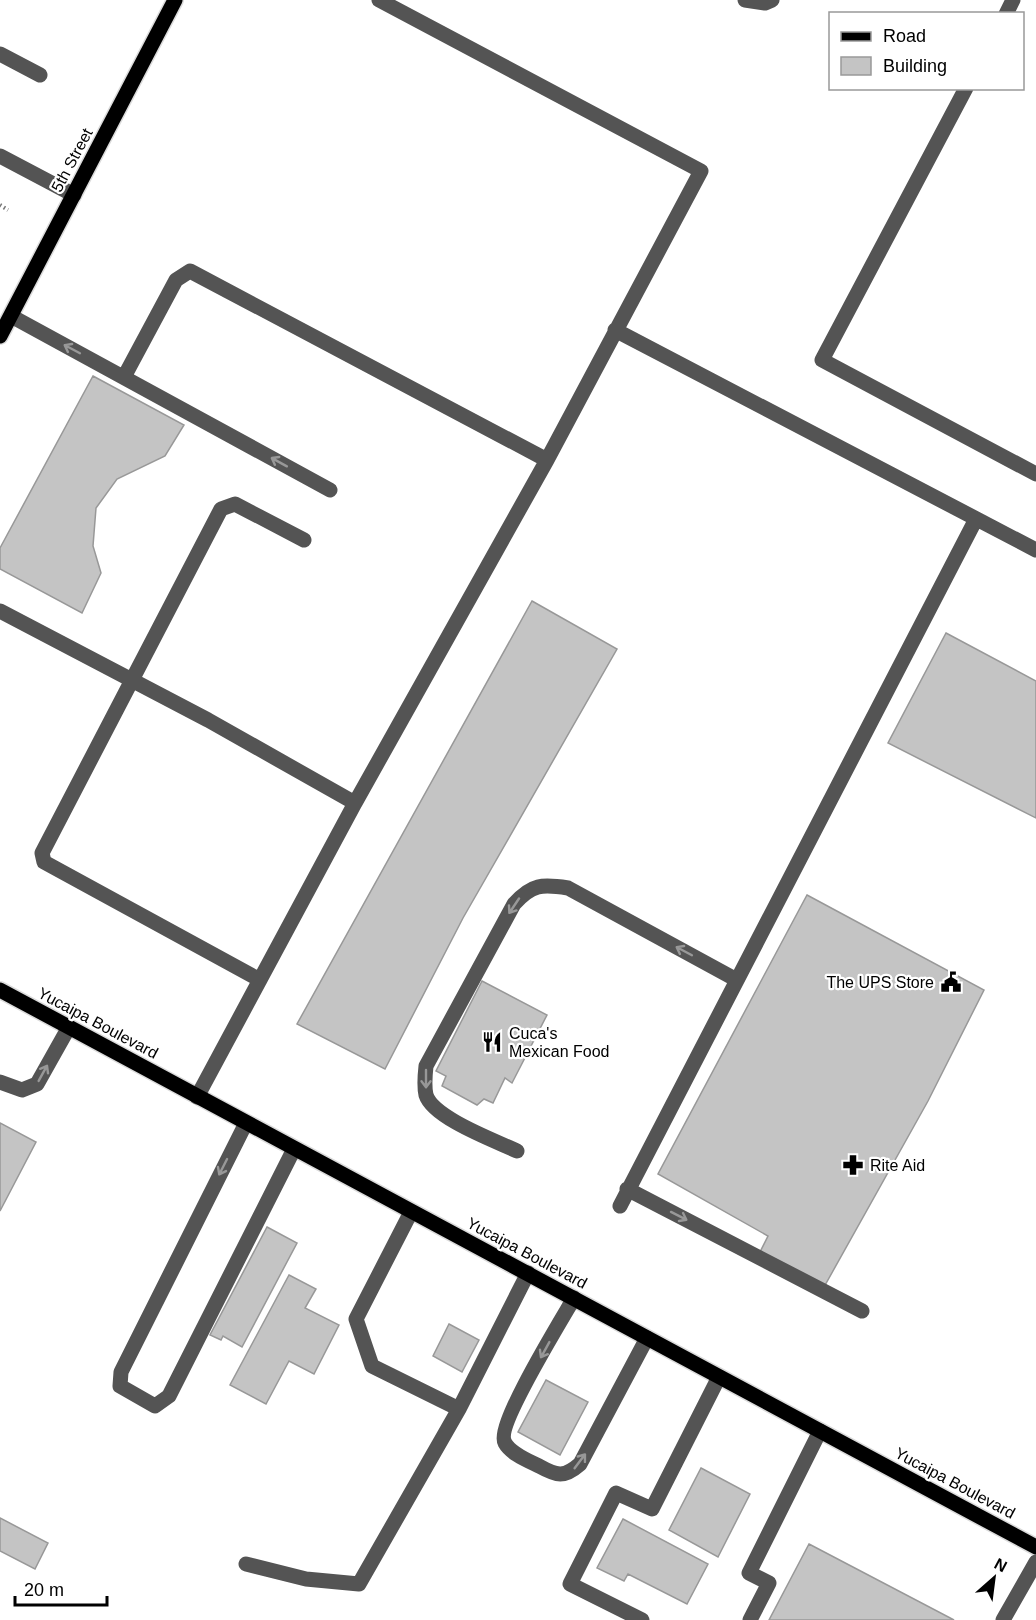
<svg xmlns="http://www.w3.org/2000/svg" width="1036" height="1620" font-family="Arial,sans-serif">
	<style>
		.building { fill: #c4c4c4; stroke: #989898; stroke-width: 1.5 }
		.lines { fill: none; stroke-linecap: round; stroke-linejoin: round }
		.major-casing { stroke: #dbdbdb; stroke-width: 18 }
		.path { stroke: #767676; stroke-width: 4; stroke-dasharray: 1.5 3; stroke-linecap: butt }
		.minor { stroke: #545454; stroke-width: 15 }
		.major { stroke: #000; stroke-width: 15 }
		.oneway { stroke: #989898 }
		.labels { text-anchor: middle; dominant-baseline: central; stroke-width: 4.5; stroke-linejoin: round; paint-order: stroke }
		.street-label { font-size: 16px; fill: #000; stroke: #fff }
		.poi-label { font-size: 16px; fill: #000; stroke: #fff; text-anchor: start }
	</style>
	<rect width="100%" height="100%" fill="#fff"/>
	<path class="building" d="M 93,376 L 184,425 L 165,456 L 117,479 L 96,508 L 93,546 L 101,573 L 82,613 L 0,569 L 0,548 Z
		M 532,601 L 617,649 L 463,918 L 385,1069 L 297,1024 Z
		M 946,633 L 1036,681 L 1036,818 L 888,743 Z
		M 807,895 L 984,990 L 928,1101 L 824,1287 L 760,1252 L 768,1236 L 658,1174 Z
		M 482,981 L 547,1015 L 512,1083 L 505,1078 L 493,1103 L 484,1099 L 477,1105 L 442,1086 L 446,1076 L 436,1071 Z
		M 0,1123 L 36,1142 L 0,1211 Z
		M 267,1227 L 297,1243 L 242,1347 L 223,1336 L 221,1340 L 210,1335 Z
		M 289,1275 L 316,1289 L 305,1308 L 339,1325 L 314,1374 L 289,1361 L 266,1404 L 230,1385 Z
		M 449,1324 L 479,1340 L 462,1372 L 433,1356 Z
		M 546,1380 L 588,1402 L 560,1455 L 518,1432 Z
		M 701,1468 L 750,1494 L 718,1557 L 669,1530 Z
		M 0,1518 L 48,1543 L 35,1569 L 0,1551 Z
		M 623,1519 L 708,1564 L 687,1604 L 628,1574 L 624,1581 L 597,1568 Z
		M 809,1544 L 954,1620 L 769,1620 Z"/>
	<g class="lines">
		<g class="major-casing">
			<path id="major" d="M 0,336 L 175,0
				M 0,990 L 1036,1547"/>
		</g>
		<path class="path" d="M 0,205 L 8,210"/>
		<path class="minor" d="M 745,0 L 765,3 L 772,0
			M 1006,14 L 1013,0
			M 0,54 L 40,75
			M 966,88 L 822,360 L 1036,474
			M 0,156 L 74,195
			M 11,316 L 330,490
			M 615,330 L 1036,550
			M 124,377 L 176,280 L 190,271 L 547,460
			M 0,611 L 208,720 L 355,803 L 197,1097
			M 355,803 L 547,460 L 701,171 L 379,0
			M 260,980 L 44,862 L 42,853 L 221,509 L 235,504 L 304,540
			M 0,1082 L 22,1090 L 37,1084 L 69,1027
			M 246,1123 L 121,1372 L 120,1386 L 155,1406 L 169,1396 L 294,1149
			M 517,1151 C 496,1141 433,1118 426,1095 C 424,1086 425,1075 426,1066 L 514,904 C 532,884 542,884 568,888 L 735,979
			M 627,1189 L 862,1311
			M 620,1206 L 976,519
			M 411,1212 L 356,1319 L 372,1366 L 459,1409
			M 574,1298 C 562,1319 495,1427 505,1443 C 511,1454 529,1461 539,1466 C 557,1476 564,1478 580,1464 L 647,1338
			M 246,1564 L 306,1579 L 359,1584 L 459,1409 L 528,1273
			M 642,1620 L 570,1584 L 616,1493 L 652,1509 L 719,1377
			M 750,1620 L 769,1583 L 749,1573 L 820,1431
			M 1003,1620 L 1036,1562"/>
		<use href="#major" class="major"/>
	</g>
	<defs><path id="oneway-shaft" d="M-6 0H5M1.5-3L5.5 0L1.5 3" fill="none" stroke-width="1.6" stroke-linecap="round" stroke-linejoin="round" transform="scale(1.5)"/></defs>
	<g class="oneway">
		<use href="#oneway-shaft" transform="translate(72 349) rotate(-152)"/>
		<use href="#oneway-shaft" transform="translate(279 462) rotate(-151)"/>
		<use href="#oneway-shaft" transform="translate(514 906) rotate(124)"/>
		<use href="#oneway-shaft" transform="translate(684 951) rotate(-152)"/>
		<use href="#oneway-shaft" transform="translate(43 1073) rotate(-61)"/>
		<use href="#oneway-shaft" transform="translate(426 1079) rotate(90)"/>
		<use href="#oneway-shaft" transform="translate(223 1167) rotate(117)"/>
		<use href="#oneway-shaft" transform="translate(679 1216) rotate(27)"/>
		<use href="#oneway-shaft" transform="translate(545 1350) rotate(119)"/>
		<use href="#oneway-shaft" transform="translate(580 1461) rotate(-53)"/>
	</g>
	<defs>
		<g id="civic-bare" transform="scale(1.62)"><path d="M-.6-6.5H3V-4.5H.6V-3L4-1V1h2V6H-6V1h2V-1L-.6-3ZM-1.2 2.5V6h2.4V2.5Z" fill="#000" stroke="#fff" stroke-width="2.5" paint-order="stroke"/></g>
		<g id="restaurant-bare" transform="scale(1.62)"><path d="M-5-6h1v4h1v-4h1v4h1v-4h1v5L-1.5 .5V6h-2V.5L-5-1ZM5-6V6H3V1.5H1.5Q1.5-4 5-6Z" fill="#000" stroke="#fff" stroke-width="2.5" paint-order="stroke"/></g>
		<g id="pharmacy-bare" transform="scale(1.62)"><path d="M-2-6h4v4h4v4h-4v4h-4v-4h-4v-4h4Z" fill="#000" stroke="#fff" stroke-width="2.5" paint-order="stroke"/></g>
	</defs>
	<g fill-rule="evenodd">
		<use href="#civic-bare" x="951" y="982"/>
		<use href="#restaurant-bare" x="492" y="1042"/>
		<use href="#pharmacy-bare" x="853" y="1165"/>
	</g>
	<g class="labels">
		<g class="street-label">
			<text transform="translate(72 160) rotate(-62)">5th Street</text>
			<text transform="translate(98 1023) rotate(28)">Yucaipa Boulevard</text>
			<text transform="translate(527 1253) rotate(28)">Yucaipa Boulevard</text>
			<text transform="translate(955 1483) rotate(28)">Yucaipa Boulevard</text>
		</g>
		<g class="poi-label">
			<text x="934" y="982" text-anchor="end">The UPS Store</text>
			<text x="509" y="1033">Cuca's<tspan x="509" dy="18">Mexican Food</tspan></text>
			<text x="870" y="1165">Rite Aid</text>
		</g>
	</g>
	<rect x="829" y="12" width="195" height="78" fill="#ffffff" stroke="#999999" stroke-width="1.5"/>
	<rect x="841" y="32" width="30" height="9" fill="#000000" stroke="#999999" stroke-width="1.5"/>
	<text x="883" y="42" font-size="18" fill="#000000">Road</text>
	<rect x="841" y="57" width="30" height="18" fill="#c4c4c4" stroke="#999999" stroke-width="1.5"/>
	<text x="883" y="72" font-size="18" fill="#000000">Building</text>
	<g transform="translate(994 1578) rotate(28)" stroke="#ffffff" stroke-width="4.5" paint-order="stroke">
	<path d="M0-4.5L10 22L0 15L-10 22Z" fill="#000000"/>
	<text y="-9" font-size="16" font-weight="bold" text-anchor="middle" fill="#000000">N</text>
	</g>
	<path d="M15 1596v9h92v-9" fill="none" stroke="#000000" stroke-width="3"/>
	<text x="24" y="1596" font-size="18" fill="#000000" stroke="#ffffff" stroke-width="4.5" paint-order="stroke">20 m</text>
</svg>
